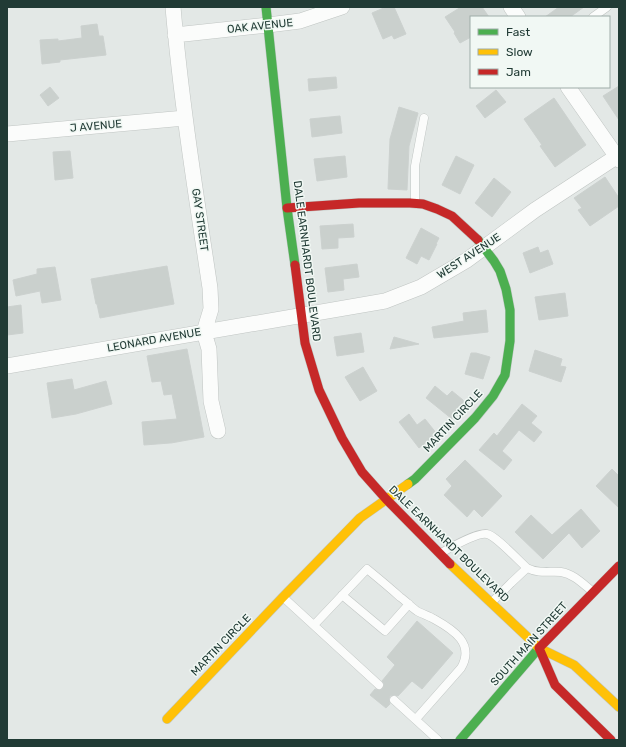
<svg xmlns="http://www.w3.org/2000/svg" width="626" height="747" font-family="Rubik,sans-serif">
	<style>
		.building { fill: #cad0cd; stroke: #ccd1cf }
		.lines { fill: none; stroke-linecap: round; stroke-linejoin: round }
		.lane-casing { stroke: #c0c5c3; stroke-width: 9 }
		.street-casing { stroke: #c0c5c3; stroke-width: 16 }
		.fast-casing { stroke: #bec6c3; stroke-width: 10 }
		.slow-casing { stroke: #bec6c3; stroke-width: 10 }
		.jam-casing { stroke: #bec6c3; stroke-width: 10 }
		.lane { stroke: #fbfcfb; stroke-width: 8 }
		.street { stroke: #fbfcfb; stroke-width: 15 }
		.fast { stroke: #4caf50; stroke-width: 9 }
		.slow { stroke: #ffc107; stroke-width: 9 }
		.jam { stroke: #c62828; stroke-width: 9 }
		.labels { text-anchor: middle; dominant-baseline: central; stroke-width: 3; stroke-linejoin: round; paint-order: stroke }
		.street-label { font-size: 11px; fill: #213b35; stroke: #f1f8f4 }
	</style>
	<rect width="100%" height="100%" fill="#e3e8e6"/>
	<path class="building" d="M 386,7 L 394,7 L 406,34 L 394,39 L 392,35 L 383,39 L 372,13 Z
		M 461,7 L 482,7 L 489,17 L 471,17 L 471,37 L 460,43 L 454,33 L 455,32 L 445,17 Z
		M 559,7 L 584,7 L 570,17 L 545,17 Z
		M 97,24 L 99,36 L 103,36 L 106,55 L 60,60 L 60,62 L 42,64 L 40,40 L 58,39 L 58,41 L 82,38 L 81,26 Z
		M 336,77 L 337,88 L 309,91 L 308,79 Z
		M 619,86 L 619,120 L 603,96 Z
		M 50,87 L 59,98 L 48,106 L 40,95 Z
		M 496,90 L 506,102 L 485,118 L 476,106 Z
		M 554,98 L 586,145 L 555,167 L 540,146 L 542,145 L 524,119 Z
		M 399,107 L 418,113 L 409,146 L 407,190 L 388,189 L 390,139 Z
		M 340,116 L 342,133 L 312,137 L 310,119 Z
		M 70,151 L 73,178 L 55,180 L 53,152 Z
		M 345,156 L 347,177 L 317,181 L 314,159 Z
		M 456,156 L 474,165 L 460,194 L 442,185 Z
		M 605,177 L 619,198 L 619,206 L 590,226 L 578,210 L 582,208 L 574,198 Z
		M 494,178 L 511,192 L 492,217 L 475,203 Z
		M 353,224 L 354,237 L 338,238 L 338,248 L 322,249 L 320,226 Z
		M 421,228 L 439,238 L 436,244 L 437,244 L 429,260 L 421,256 L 417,264 L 406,258 Z
		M 538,247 L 540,253 L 548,250 L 553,264 L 530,273 L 523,253 Z
		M 357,264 L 359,277 L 343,279 L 344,290 L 328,292 L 325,268 Z
		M 167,266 L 174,304 L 100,318 L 97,304 L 96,304 L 91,279 Z
		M 55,267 L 61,300 L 42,303 L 40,291 L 16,296 L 13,280 L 37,274 L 37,269 Z
		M 565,293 L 568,316 L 539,320 L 535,297 Z
		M 21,305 L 23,333 L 7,335 L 7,307 Z
		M 486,310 L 488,332 L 434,338 L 432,327 L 464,321 L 463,313 Z
		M 361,333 L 364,352 L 337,356 L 334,337 Z
		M 394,337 L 419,344 L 390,349 Z
		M 187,349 L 204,437 L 171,443 L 170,443 L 144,445 L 142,422 L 177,419 L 172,394 L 164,395 L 161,381 L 152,382 L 147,356 Z
		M 535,350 L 562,359 L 560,366 L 566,367 L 561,382 L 529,371 Z
		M 471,353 L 476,353 L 490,357 L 483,379 L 465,374 Z
		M 363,367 L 377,391 L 360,401 L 345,377 Z
		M 72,379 L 74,390 L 106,381 L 112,404 L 76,414 L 52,418 L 47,383 Z
		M 435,386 L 447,396 L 452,391 L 463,400 L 464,404 L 452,419 L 426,398 Z
		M 522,404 L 537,416 L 531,423 L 542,432 L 534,442 L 519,430 L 502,451 L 512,460 L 504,470 L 479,450 L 494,433 L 497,436 Z
		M 409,414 L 417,425 L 425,419 L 437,434 L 419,448 L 399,422 Z
		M 465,460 L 502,496 L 482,517 L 474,509 L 467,517 L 444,495 L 452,486 L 446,479 Z
		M 612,469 L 619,476 L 619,508 L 596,486 Z
		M 581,509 L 600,531 L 582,548 L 569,533 L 543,559 L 515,532 L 531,515 L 552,535 Z
		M 417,621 L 453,653 L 422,689 L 412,681 L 398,696 L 395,695 L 390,696 L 389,699 L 390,704 L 386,708 L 370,695 L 375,689 L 380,690 L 383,688 L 384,684 L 382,681 L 395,665 L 387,657 Z"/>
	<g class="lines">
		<g class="lane-casing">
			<path id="lane" d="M 593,17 L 607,7
				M 415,203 L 415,166 L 424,118
				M 441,553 C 450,548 477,532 487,534 C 495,535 519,561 527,568 C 539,574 549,571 561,572 C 574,574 583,584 593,592
				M 342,595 L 385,631 L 409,604
				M 284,598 L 379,685
				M 492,602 L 511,583 L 527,568
				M 314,625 L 367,569 C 378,578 389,587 400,597 C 406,601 411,607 417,611 C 422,614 429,616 434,619 C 454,630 475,644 461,668 L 416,719
				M 394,700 L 438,740"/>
		</g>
		<g class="street-casing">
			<path id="street" d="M 173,7 C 181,101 196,195 210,288 L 211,309 L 204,332 L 209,349 L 211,401 L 218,431
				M 511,7 L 518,17
				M 175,35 L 268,25 L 300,21 L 342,7
				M 568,87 L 619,160
				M 7,134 L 185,118
				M 7,366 L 385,301 L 421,287 L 467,260 L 535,210 L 619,155"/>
		</g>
		<g class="fast-casing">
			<path id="fast" d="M 266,7 L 287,208 L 295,265
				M 408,484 L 415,479 L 475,418 L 493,396 L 505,375 L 510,341 L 510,310 L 506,289 L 500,271 L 494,261 L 478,240
				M 460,740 L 539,648"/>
		</g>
		<g class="slow-casing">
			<path id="slow" d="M 450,564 L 539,648 L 574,665 L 619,707
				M 167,719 L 283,597 L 360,518 L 408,484"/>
		</g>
		<g class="jam-casing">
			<path id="jam" d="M 287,208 L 359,203 L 410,203 L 423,204 L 437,209 L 452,216 L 478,240
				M 295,265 L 305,343 L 319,390 L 342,438 L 362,472 L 386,499 L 450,564
				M 539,648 L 555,685 L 611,740
				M 539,648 L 619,566"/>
		</g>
		<use href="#lane" class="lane"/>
		<use href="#street" class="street"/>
		<use href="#fast" class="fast"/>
		<use href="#slow" class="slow"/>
		<use href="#jam" class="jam"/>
	</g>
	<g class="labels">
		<g class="street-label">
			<text transform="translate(260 26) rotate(-6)">OAK AVENUE</text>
			<text transform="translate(96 126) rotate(-5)">J AVENUE</text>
			<text transform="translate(200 220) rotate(82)">GAY STREET</text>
			<text transform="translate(469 256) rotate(-33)">WEST AVENUE</text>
			<text transform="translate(307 261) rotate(83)">DALE EARNHARDT BOULEVARD</text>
			<text transform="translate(154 340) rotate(-10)">LEONARD AVENUE</text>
			<text transform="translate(453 421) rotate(-47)">MARTIN CIRCLE</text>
			<text transform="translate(449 544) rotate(44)">DALE EARNHARDT BOULEVARD</text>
			<text transform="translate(529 644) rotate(-48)">SOUTH MAIN STREET</text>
			<text transform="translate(221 645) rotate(-46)">MARTIN CIRCLE</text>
		</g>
	</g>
	<rect width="626" height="747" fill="none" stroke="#213b35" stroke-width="16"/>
	<rect x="470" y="16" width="140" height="72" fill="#f1f8f4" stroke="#9eaca8"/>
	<rect x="478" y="29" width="20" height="6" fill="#4caf50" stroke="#9eaca8"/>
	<text x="506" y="36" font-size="12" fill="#213b35">Fast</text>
	<rect x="478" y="49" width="20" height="6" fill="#ffc107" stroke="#9eaca8"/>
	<text x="506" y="56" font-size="12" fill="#213b35">Slow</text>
	<rect x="478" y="69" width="20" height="6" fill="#c62828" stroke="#9eaca8"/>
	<text x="506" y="76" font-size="12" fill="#213b35">Jam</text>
</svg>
